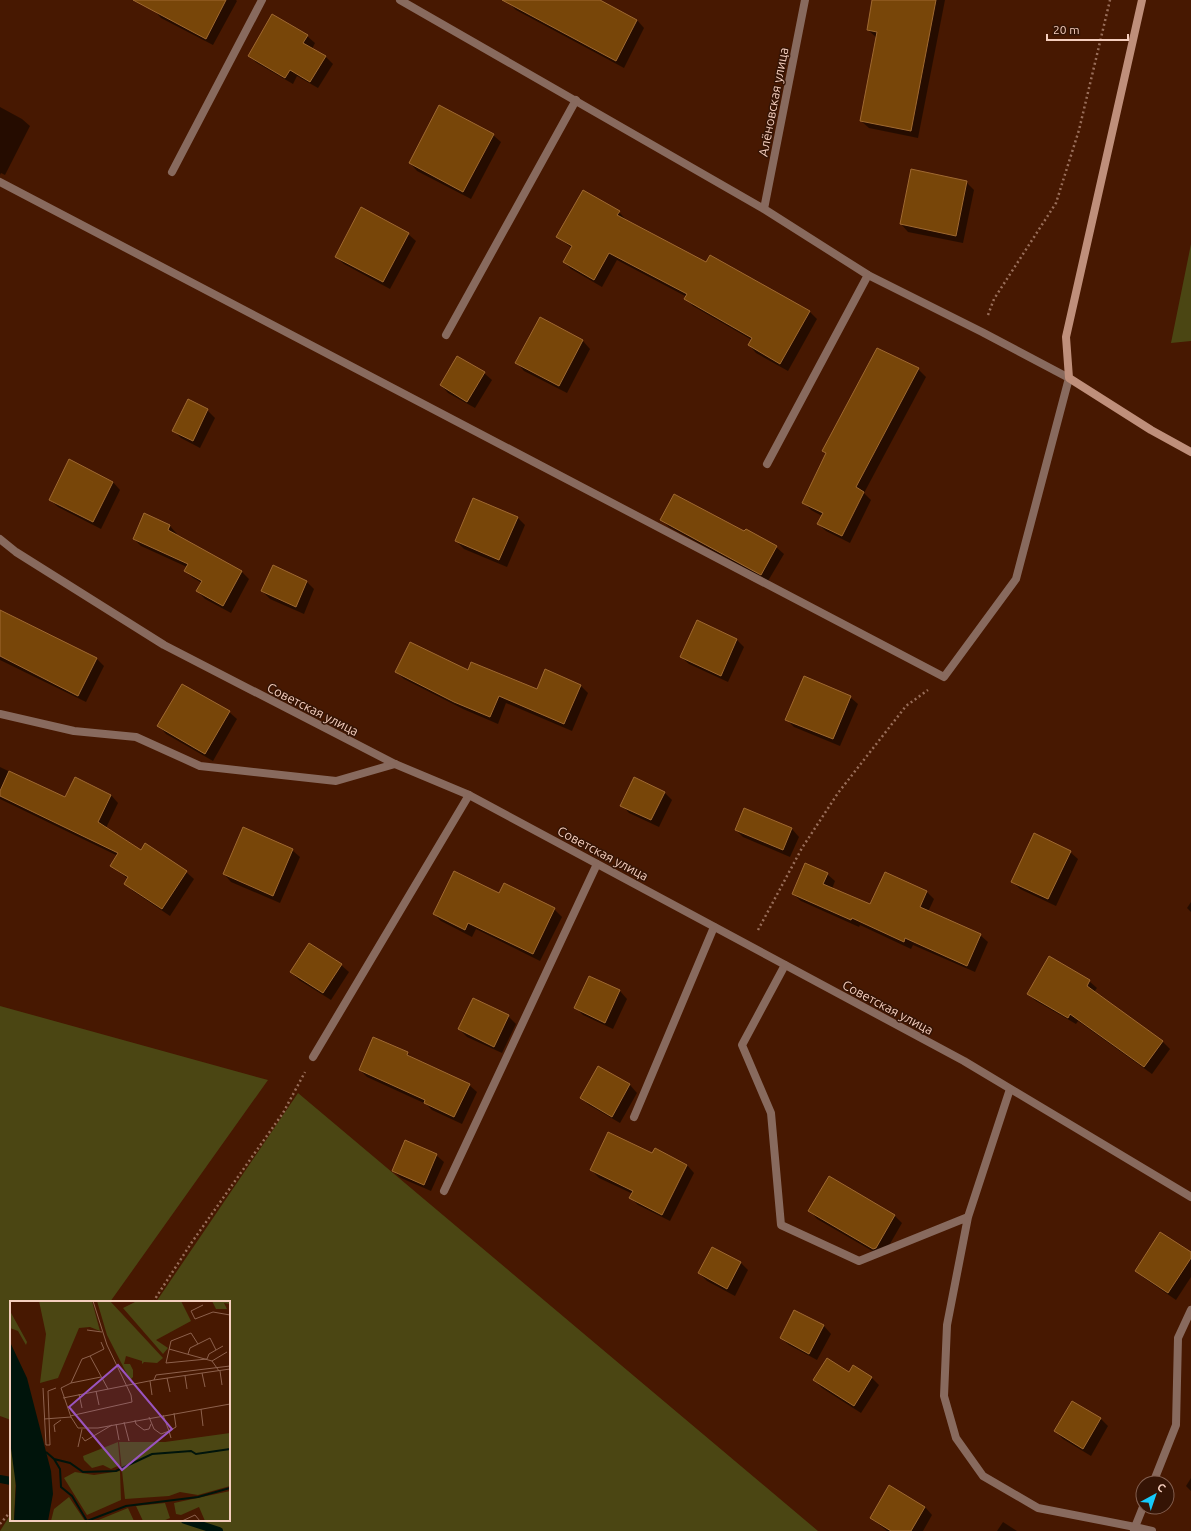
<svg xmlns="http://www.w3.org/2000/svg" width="1191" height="1531" font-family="Ubuntu,sans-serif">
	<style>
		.green { fill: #4b4613 }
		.shadow { fill: #0007 }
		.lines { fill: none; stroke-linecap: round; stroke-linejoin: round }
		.stream { stroke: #00140b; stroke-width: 8 }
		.building { fill: #784609; stroke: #9f6931 }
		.path { stroke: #996e5a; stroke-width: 2.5; stroke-dasharray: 2 3; stroke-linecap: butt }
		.lane { stroke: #886a5e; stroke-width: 8 }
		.street { stroke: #886a5e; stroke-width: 8 }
		.secondary { stroke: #bf8f7b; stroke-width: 8 }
		.labels { text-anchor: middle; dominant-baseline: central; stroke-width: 3; stroke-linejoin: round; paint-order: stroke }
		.street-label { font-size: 13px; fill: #f5cebe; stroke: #351405 }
		.inset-river { fill: none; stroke: #00140b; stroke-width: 2 }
		.inset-road { fill: none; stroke: #8d614d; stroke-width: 1 }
		.view { fill: #9a54bf; fill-opacity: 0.15; stroke: #9a54bf; stroke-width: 2 }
		.inset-edge { fill: none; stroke: #f5cebe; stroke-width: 2 }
	</style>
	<rect width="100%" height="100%" fill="#471801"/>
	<path class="green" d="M 1191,244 L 1191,341 L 1171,343 Z
		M 0,1006 L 268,1080 L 110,1302 L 11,1302 L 11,1420 L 0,1416 Z
		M 298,1093 L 818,1531 L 0,1531 L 11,1514 L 11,1520 L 229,1520 L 229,1302 L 156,1302 Z"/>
	<path class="shadow" d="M 137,0 L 236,0 L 237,1 L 213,45 L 161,18 L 154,10 Z
		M 510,0 L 598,0 L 637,20 L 644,28 L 624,68 L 516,10 L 509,3 Z
		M 873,0 L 945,0 L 918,138 L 869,128 L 861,121 L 877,38 L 868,30 Z
		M 307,36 L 315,43 L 312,49 L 325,56 L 333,64 L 318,88 L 297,76 L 293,84 L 257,63 L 249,56 Z
		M 0,107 L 22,119 L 30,126 L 5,175 L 1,173 L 0,175 Z
		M 493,135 L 501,142 L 471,199 L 417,171 L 410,163 Z
		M 966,182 L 974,190 L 963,243 L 908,232 L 901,224 Z
		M 619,212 L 626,220 L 626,221 L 706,263 L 810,312 L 817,319 L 788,371 L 756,353 L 749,345 L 752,340 L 693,306 L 686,299 L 687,297 L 617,260 L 602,287 L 571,269 L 564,262 L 572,248 L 557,237 Z
		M 408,234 L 416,241 L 390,289 L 344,264 L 336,257 Z
		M 540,318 L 583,341 L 590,349 L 567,393 L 524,371 L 517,363 Z
		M 918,369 L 926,377 L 864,493 L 871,500 L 850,543 L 826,531 L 818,524 L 822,516 L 811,510 L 803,502 L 827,454 L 824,451 Z
		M 484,373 L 492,380 L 475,408 L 448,393 L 441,385 Z
		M 188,401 L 207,410 L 215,418 L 200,448 L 181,438 L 173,430 Z
		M 113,482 L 120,490 L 101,529 L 58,507 L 50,500 Z
		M 145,515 L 170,526 L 177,534 L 176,536 L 242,572 L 249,579 L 231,613 L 205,599 L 197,591 L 202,583 L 193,578 L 185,571 L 187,567 L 141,546 L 134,539 Z
		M 517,517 L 525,525 L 507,567 L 464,549 L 456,541 Z
		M 661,519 L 745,532 L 776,547 L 784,554 L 768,581 L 669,527 Z
		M 273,566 L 307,582 L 314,589 L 304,614 L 270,599 L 262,591 Z
		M 0,612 L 97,659 L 104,666 L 86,702 L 0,660 Z
		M 697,621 L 737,640 L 744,647 L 728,682 L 689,664 L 681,657 Z
		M 468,671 L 537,691 L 580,685 L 588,693 L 572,731 L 506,703 L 498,724 L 463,709 L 404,679 L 396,672 Z
		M 850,697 L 858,704 L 840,746 L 794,727 L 787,720 Z
		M 229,712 L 237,719 L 213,761 L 166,734 L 159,726 Z
		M 0,767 L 66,799 L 76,778 L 111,795 L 118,803 L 106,828 L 141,851 L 145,845 L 186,872 L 194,879 L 170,916 L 133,891 L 125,883 L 128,879 L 112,866 L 118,856 L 0,799 Z
		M 664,792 L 672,800 L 659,827 L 629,813 L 622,805 Z
		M 792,829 L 799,837 L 790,857 L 743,837 L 736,830 Z
		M 292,850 L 300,857 L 280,903 L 231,882 L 224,874 Z
		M 1070,852 L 1078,859 L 1056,906 L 1020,889 L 1012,881 Z
		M 827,874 L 835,881 L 832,889 L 871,905 L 927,892 L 934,899 L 928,912 L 980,935 L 988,942 L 975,972 L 913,945 L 911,949 L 860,925 L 859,927 L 801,901 L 793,894 Z
		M 500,895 L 554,909 L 562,917 L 540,961 L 476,929 L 472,937 L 441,921 L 434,914 Z
		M 1191,902 L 1191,912 L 1187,908 Z
		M 341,965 L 349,972 L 331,1000 L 299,980 L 291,972 Z
		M 590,977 L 620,991 L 627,999 L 613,1029 L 583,1015 L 575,1007 Z
		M 1089,981 L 1097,988 L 1094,992 L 1162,1041 L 1170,1049 L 1152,1074 L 1078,1021 L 1076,1024 L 1036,1001 L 1028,994 Z
		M 508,1016 L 516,1024 L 502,1053 L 467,1037 L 459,1029 Z
		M 407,1053 L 414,1060 L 469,1085 L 477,1092 L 462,1124 L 432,1110 L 426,1104 L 367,1077 L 360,1070 Z
		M 598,1067 L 630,1085 L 637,1093 L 620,1123 L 589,1105 L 581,1098 Z
		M 653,1154 L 687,1165 L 694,1173 L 670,1221 L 638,1205 L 631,1198 L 633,1194 L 599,1178 L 591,1170 Z
		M 436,1155 L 444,1162 L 431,1191 L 401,1178 L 393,1171 Z
		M 830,1177 L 895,1216 L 902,1223 L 883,1256 L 881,1256 L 817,1219 L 810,1211 Z
		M 1191,1253 L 1191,1277 L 1176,1300 L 1144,1278 L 1136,1271 Z
		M 741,1263 L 748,1270 L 735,1296 L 707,1281 L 699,1273 Z
		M 795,1311 L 824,1326 L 831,1334 L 817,1360 L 789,1345 L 781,1338 Z
		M 854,1367 L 872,1378 L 879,1385 L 861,1413 L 822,1388 L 814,1380 L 849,1374 Z
		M 1072,1402 L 1101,1419 L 1108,1426 L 1091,1456 L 1063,1439 L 1055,1431 Z
		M 1191,1478 L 1191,1491 L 1186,1486 Z
		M 890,1487 L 925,1507 L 932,1515 L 923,1531 L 887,1531 L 871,1518 Z
		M 1003,1522 L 1017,1531 L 997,1531 Z"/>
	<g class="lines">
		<path class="stream" d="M 0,1479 L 11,1481
			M 185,1520 L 219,1531"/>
	</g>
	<path class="building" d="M 133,0 L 226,0 L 206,39 Z
		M 502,0 L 600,0 L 637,20 L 616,61 Z
		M 872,0 L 936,0 L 911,131 L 860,121 L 877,32 L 867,30 Z
		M 272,14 L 308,35 L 303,43 L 326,56 L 310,82 L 290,70 L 285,78 L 248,56 Z
		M 439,105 L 494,134 L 463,192 L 409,163 Z
		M 911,169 L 967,181 L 956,236 L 900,224 Z
		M 583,190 L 620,211 L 617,215 L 706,262 L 710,255 L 810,311 L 780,364 L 748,345 L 752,338 L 684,299 L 687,294 L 609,253 L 594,280 L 563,262 L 572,246 L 556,237 Z
		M 361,207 L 409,233 L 383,282 L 335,257 Z
		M 540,317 L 583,340 L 559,386 L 515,363 Z
		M 877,348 L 919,368 L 856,487 L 864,492 L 842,536 L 817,524 L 823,513 L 802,503 L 826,453 L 822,451 Z
		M 457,356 L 485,372 L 467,402 L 440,385 Z
		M 188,399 L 208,409 L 193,441 L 172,431 Z
		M 69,459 L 113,482 L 93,522 L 49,500 Z
		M 674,494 L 744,531 L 746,529 L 777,546 L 761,575 L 660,520 Z
		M 473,498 L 518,517 L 499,560 L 455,541 Z
		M 144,513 L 170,525 L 168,530 L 242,571 L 223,606 L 196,591 L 202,581 L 184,571 L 188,564 L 133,539 Z
		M 273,565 L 307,581 L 296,607 L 261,591 Z
		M 0,610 L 97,658 L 78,696 L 0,656 Z
		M 697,620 L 737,639 L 721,676 L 680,657 Z
		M 410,642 L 468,670 L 471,662 L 537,689 L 545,669 L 581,685 L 564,724 L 499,696 L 490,717 L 454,702 L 395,672 Z
		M 804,676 L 851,696 L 833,739 L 785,720 Z
		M 182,684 L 230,711 L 205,754 L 157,726 Z
		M 9,771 L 65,797 L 75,777 L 111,795 L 98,822 L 141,850 L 145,843 L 187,871 L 162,909 L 124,884 L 128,877 L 110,866 L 118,853 L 0,796 L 0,791 Z
		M 634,777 L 665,792 L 651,820 L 620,806 Z
		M 744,808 L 792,828 L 783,850 L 735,830 Z
		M 243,827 L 293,849 L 273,896 L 223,874 Z
		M 1034,833 L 1071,851 L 1048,899 L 1011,882 Z
		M 805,863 L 828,873 L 823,884 L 870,904 L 885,872 L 927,891 L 920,907 L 981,934 L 967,966 L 905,938 L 904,942 L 852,918 L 851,920 L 792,894 Z
		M 454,871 L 499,893 L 504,883 L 555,908 L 533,954 L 468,923 L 465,930 L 433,914 Z
		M 309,943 L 342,964 L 323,993 L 290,972 Z
		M 1049,956 L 1090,980 L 1087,986 L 1163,1041 L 1144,1067 L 1070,1014 L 1068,1018 L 1027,994 Z
		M 589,976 L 620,990 L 605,1023 L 574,1008 Z
		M 473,998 L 509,1015 L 494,1047 L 458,1029 Z
		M 373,1037 L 408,1052 L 407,1055 L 470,1084 L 454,1117 L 424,1103 L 425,1100 L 359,1070 Z
		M 598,1066 L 630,1084 L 612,1117 L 580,1098 Z
		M 608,1132 L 652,1153 L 655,1148 L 687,1165 L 662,1215 L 629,1198 L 633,1191 L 590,1170 Z
		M 405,1140 L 437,1154 L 424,1185 L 392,1171 Z
		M 829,1176 L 895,1215 L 876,1248 L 873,1249 L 808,1211 Z
		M 1160,1232 L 1191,1252 L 1191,1258 L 1168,1293 L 1135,1271 Z
		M 712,1247 L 741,1262 L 727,1289 L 698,1273 Z
		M 794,1310 L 824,1325 L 809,1354 L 780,1338 Z
		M 827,1358 L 849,1372 L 853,1365 L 872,1377 L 854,1406 L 813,1380 Z
		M 1072,1401 L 1101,1418 L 1083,1449 L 1054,1431 Z
		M 889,1485 L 925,1507 L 911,1531 L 891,1531 L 870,1518 Z"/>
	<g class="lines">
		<path class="path" d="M 988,315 L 994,299 L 1056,203 L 1079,130 L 1110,0
			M 758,930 L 802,848 L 838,793 L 906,706 L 928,690
			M 153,1302 L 192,1242 L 283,1113 L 305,1072
			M 0,1524 L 11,1511"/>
		<path class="lane" d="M 172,172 L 262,0
			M 0,182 L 944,677 L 1016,579 L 1069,378
			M 446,335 L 576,100
			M 767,464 L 868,275
			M 0,714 L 74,731 L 136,737 L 200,766 L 336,781 L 395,764
			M 785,965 L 742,1045 L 771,1113 L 781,1225 L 859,1261 L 968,1217
			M 313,1057 L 469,795
			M 1010,1089 L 968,1217 L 947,1325 L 944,1396 L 956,1438 L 983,1476 L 1038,1508 L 1135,1527 L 1143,1507
			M 634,1117 L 714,927
			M 444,1191 L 597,864
			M 1153,1483 L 1176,1425 L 1178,1338 L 1191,1310
			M 1134,1530 L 1135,1527 L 1152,1531"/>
		<path class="street" d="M 400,0 L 764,209 L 868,275 L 982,332 L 1069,378
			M 764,209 L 805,0
			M 0,539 L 16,552 L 164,645 L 395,764 L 469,795 L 964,1061 L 1191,1197"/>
		<path class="secondary" d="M 1142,0 L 1066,337 L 1069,378 L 1151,430 L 1191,452"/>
	</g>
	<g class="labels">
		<g class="street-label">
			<text transform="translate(773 102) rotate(-79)">Алёновская улица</text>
			<text transform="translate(313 709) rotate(27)">Советская улица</text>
			<text transform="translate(603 853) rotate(28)">Советская улица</text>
			<text transform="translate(888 1007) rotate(28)">Советская улица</text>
		</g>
	</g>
	<g transform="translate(10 1301)">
		<rect width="220" height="220" fill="#471801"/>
		<path d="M 29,0 L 82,0 L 90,30 L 80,26 L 69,27 L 48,77 L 30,82 L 36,33 ZM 87,0 L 100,0 L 153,57 L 147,62 L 134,61 L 132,63 L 132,60 L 116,55 L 114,63 L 120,63 L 123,69 L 123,76 L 120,79 L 97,34 ZM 127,0 L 171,0 L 181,20 L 146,39 L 158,47 L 153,53 L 113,7 ZM 202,0 L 220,0 L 220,3 L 214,2 L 217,8 L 206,8 ZM 0,10 L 17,41 L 16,44 L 8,30 L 0,27 ZM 220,132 L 220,185 L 188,194 L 170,191 L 159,195 L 115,198 L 109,141 L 155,141 ZM 0,141 L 6,171 L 4,220 L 0,220 ZM 108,141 L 110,164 L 101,168 L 93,164 L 82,167 L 74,159 L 73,155 ZM 110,170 L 111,199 L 77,214 L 54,177 L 65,171 L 84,174 ZM 220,190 L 220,220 L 195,220 L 189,206 L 171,214 L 166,213 L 164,202 ZM 59,196 L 75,220 L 41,220 L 44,208 ZM 155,202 L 160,217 L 153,220 L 133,220 L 126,205 ZM 118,207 L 124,220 L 86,220 Z" fill="#4b4613"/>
		<path d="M 0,41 L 17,77 L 41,170 L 43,193 L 38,220 L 4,220 L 6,185 L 0,140 Z" fill="#00140b"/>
		<path class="inset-river" d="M 36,151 L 44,158 L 50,168 L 51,186 L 62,195 L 77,220 L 116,205 L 188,196 L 220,187M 44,158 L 60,162 L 73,171 L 106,170 L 142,153 L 181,150 L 186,153 L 220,148"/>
		<path class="inset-road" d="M 193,4 L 181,10 L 185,18 L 203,11 L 220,14M 77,29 L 92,31M 188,43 L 181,32 L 161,40 L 156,62 L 197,58 L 199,53 L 213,45M 159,48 L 202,60 L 209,70M 178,53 L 180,47 L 200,37 L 206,49M 80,55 L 94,48 L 91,41M 202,60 L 217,51M 210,70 L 212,84M 192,72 L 195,86M 175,75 L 177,88M 157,77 L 160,91M 144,79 L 146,74 L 220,65M 140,80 L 142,94M 61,82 L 91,76M 33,87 L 36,144 L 40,144 L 38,90 L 46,87M 98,88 L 80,55 L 72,58 L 61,82 L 51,87 L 61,116 L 68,127 L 88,127 L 220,103M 86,90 L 89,104M 69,93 L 72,107M 53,97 L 144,79 L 220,68M 191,108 L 193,125M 60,115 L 122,101 L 121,94 L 97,44 L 83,0M 139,116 L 144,128 L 151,133 L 159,130 L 153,114M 34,118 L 61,116M 125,119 L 126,123 L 134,129 L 139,128 L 141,123M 114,121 L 119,140M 106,123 L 109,139M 45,131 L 44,124 L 51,119M 72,136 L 75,140 L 102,124M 161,137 L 159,130 L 166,126 L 164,112M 68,146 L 72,128M 172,220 L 185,214 L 190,220"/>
		<path class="view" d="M 108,64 L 162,128 L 112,169 L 59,106 Z"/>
		<rect width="220" height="220" class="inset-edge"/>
	</g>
	<g transform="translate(1155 1495) rotate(40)"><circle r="19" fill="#351405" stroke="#825e4f"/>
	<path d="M0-3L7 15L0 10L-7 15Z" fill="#15cafb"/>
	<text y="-6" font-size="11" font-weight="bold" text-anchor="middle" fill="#f5cebe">С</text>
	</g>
	<path d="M1047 34v6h81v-6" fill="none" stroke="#f5cebe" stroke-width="2"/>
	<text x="1053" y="34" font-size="12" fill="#f5cebe" stroke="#351405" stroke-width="3" paint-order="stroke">20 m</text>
</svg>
